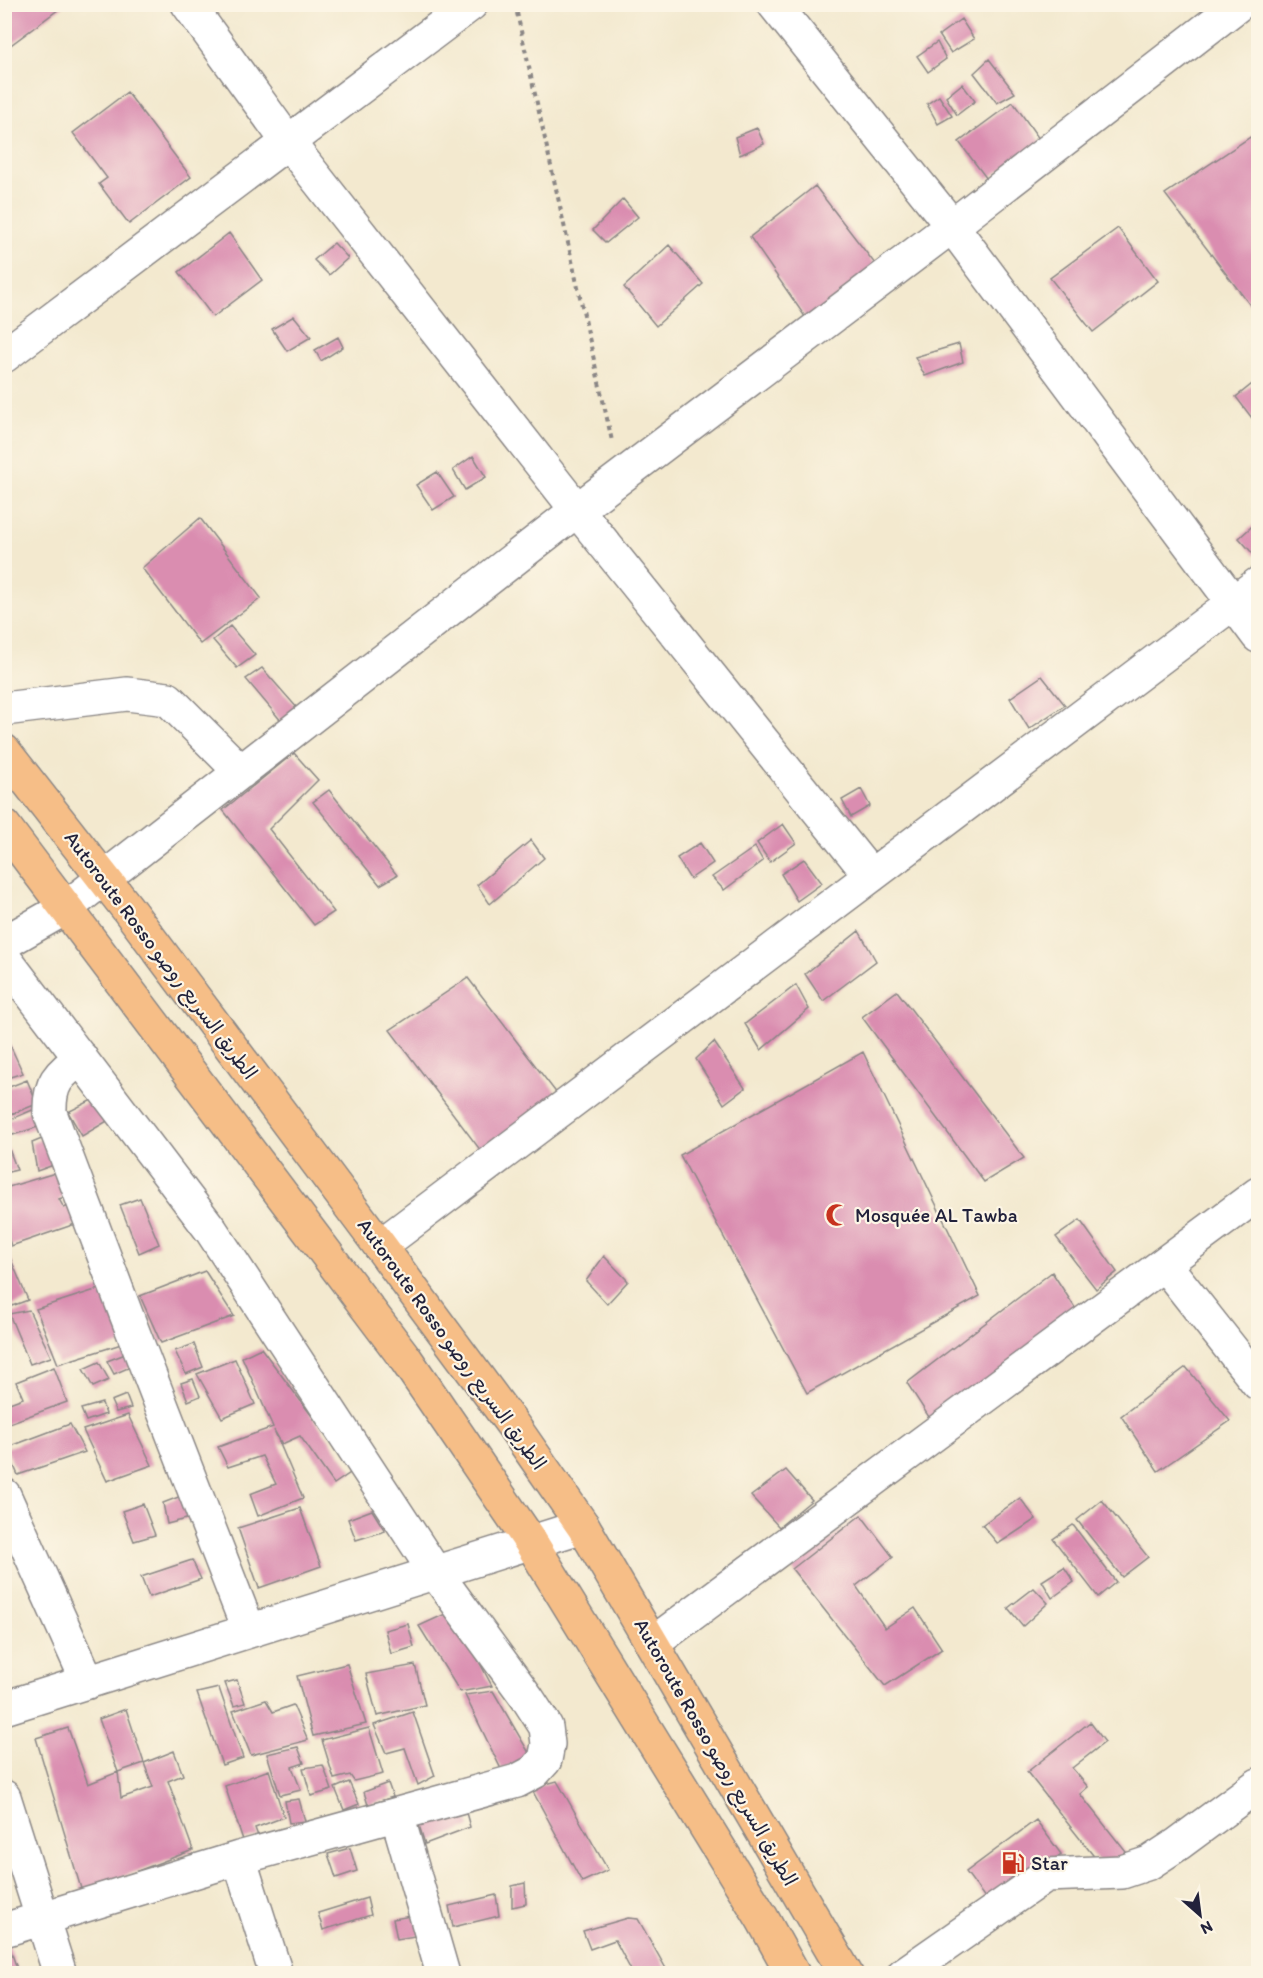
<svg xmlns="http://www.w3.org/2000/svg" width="1263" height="1978" font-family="Itim,'Playpen Sans Arabic',sans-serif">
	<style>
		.building { fill: #da8db0 }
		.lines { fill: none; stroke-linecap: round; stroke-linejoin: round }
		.minor-casing { stroke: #8a8685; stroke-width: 36 }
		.highway-casing { stroke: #8a8685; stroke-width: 36 }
		.path { stroke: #8a8685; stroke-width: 4; stroke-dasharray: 4.5 4.5; stroke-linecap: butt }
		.minor { stroke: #fff; stroke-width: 33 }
		.highway { stroke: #f6be87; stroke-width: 33 }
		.labels { text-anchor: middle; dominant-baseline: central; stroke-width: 4.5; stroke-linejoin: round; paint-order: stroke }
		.street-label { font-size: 20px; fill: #22223b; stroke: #fcf5e5 }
		.poi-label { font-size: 20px; fill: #22223b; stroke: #fcf5e5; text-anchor: start }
	</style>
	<rect width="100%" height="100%" fill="#fcf5e5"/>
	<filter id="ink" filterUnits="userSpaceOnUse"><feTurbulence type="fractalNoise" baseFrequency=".0167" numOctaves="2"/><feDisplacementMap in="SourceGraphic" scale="12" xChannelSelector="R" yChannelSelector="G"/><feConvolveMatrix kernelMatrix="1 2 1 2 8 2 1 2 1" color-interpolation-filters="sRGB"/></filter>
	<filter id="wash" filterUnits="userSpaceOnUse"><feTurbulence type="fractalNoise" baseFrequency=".008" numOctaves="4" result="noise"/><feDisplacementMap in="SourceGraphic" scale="24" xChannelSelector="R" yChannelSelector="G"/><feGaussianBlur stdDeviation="1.35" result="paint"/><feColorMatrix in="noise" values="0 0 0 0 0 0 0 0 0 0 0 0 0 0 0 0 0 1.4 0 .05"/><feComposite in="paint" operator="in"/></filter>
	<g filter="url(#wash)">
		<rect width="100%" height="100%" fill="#f3e9cf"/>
		<g id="blocks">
			<path class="building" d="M 4,4 L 62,4 L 63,6 L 4,50 Z
				M 961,19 L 974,39 L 951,53 L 939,35 Z
				M 937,42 L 946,59 L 928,72 L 917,56 Z
				M 989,59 L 1015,93 L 997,103 L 974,73 Z
				M 962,84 L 975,101 L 957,115 L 946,97 Z
				M 127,92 L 191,177 L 129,224 L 99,184 L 107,178 L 73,133 Z
				M 939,96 L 952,116 L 938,124 L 927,104 Z
				M 1013,102 L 1042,143 L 987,179 L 959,142 Z
				M 757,128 L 764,144 L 740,155 L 735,137 Z
				M 1258,132 L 1258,304 L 1253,309 L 1165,194 Z
				M 815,186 L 879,269 L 810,324 L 750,237 Z
				M 623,199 L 638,217 L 606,243 L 593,230 Z
				M 1118,228 L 1158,281 L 1093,332 L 1050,278 Z
				M 229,233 L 262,280 L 213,317 L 179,272 Z
				M 334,243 L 348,258 L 329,275 L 314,260 Z
				M 669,245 L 703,284 L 656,326 L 624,287 Z
				M 294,316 L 311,337 L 287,351 L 272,329 Z
				M 338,337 L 343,347 L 321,361 L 315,350 Z
				M 959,344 L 963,362 L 925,376 L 915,357 Z
				M 1256,381 L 1258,385 L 1258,426 L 1236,397 Z
				M 473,456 L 486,477 L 465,490 L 453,470 Z
				M 437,472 L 454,497 L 433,510 L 416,485 Z
				M 200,518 L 261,598 L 200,644 L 142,568 Z
				M 1258,521 L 1258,552 L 1254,555 L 1239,538 Z
				M 230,626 L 255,655 L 237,668 L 213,640 Z
				M 262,668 L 299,710 L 282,722 L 246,679 Z
				M 1042,676 L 1065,705 L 1029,729 L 1010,698 Z
				M 294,753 L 318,780 L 269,829 L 334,912 L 314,925 L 223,810 Z
				M 861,789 L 870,806 L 851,817 L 842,800 Z
				M 329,790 L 397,875 L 380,885 L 313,802 Z
				M 783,824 L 796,843 L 770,862 L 757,843 Z
				M 531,840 L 544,858 L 490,904 L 477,885 Z
				M 700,843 L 713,863 L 690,879 L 677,858 Z
				M 755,847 L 763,861 L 724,890 L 712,877 Z
				M 804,859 L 822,883 L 797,901 L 781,874 Z
				M 859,931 L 876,961 L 823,1001 L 805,974 Z
				M 468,978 L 558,1095 L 481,1151 L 390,1030 Z
				M 796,985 L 809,1009 L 761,1050 L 745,1024 Z
				M 897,991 L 1024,1158 L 984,1182 L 862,1017 Z
				M 4,1032 L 23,1073 L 4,1079 Z
				M 714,1042 L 745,1088 L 724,1104 L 696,1059 Z
				M 863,1052 L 980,1296 L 807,1393 L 680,1155 Z
				M 27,1080 L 37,1104 L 4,1117 L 4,1089 Z
				M 92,1100 L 109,1120 L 82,1136 L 68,1112 Z
				M 37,1108 L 44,1125 L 13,1135 L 7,1121 Z
				M 49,1136 L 59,1163 L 37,1171 L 32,1143 Z
				M 9,1149 L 17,1170 L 4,1173 L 4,1151 Z
				M 62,1171 L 74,1194 L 59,1199 L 64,1208 L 77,1202 L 84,1221 L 11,1246 L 5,1228 L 5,1188 Z
				M 140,1198 L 159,1244 L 139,1253 L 120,1205 Z
				M 1080,1220 L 1117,1272 L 1096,1289 L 1056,1237 Z
				M 4,1243 L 28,1300 L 4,1309 Z
				M 604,1256 L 628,1281 L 607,1304 L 586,1281 Z
				M 205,1271 L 234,1316 L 161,1343 L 140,1296 Z
				M 1052,1272 L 1081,1317 L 936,1428 L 907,1383 Z
				M 111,1285 L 134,1340 L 58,1364 L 36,1309 Z
				M 29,1310 L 51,1357 L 30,1364 L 9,1314 Z
				M 194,1344 L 203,1367 L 186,1374 L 175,1351 Z
				M 261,1348 L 353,1471 L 334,1484 L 300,1436 L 282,1444 L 274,1430 L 303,1498 L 258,1516 L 250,1494 L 276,1484 L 262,1456 L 228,1467 L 218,1447 L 273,1427 L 242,1357 Z
				M 128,1353 L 135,1365 L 114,1374 L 107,1361 Z
				M 235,1359 L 255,1404 L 222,1418 L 197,1374 Z
				M 99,1362 L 109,1380 L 93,1387 L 83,1369 Z
				M 54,1367 L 67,1402 L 4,1425 L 4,1405 L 23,1398 L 16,1382 Z
				M 1186,1367 L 1230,1421 L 1158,1471 L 1121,1416 Z
				M 193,1379 L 200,1396 L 188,1401 L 181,1383 Z
				M 126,1395 L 131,1408 L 116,1412 L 111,1401 Z
				M 102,1403 L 106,1414 L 86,1421 L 81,1409 Z
				M 128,1415 L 152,1465 L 107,1481 L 83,1430 Z
				M 70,1424 L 85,1452 L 18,1475 L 6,1448 Z
				M 786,1470 L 812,1500 L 779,1527 L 751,1496 Z
				M 189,1493 L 194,1517 L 167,1524 L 163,1503 Z
				M 1020,1498 L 1036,1519 L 998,1544 L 982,1525 Z
				M 1102,1500 L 1148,1557 L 1122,1577 L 1077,1520 Z
				M 143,1504 L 155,1535 L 134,1541 L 122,1511 Z
				M 300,1508 L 321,1566 L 259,1588 L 238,1528 Z
				M 372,1510 L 385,1531 L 356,1540 L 348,1519 Z
				M 861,1515 L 893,1557 L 856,1586 L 885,1628 L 915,1608 L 942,1649 L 885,1686 L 792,1569 Z
				M 1073,1525 L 1116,1582 L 1098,1597 L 1053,1539 Z
				M 192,1560 L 201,1579 L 149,1597 L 141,1577 Z
				M 1064,1567 L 1074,1582 L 1052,1598 L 1042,1581 Z
				M 1034,1588 L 1048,1603 L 1023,1626 L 1008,1608 Z
				M 452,1611 L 492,1686 L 460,1692 L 419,1626 Z
				M 408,1624 L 414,1647 L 391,1654 L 385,1630 Z
				M 347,1664 L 366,1724 L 313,1736 L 297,1676 Z
				M 415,1665 L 425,1705 L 377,1716 L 366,1674 Z
				M 237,1680 L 245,1703 L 234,1706 L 225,1683 Z
				M 219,1688 L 243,1758 L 222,1765 L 197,1693 Z
				M 493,1691 L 532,1758 L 501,1769 L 465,1695 Z
				M 266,1700 L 273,1712 L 293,1705 L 308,1740 L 251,1755 L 233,1711 Z
				M 126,1709 L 144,1763 L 118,1772 L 99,1719 Z
				M 413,1712 L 435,1776 L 418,1785 L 405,1748 L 386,1753 L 374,1725 Z
				M 1090,1722 L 1105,1742 L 1072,1768 L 1088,1787 L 1080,1794 L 1126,1852 L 1104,1869 L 1027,1772 Z
				M 68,1728 L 88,1784 L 118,1772 L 121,1798 L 153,1787 L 144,1763 L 174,1751 L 183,1775 L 168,1781 L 193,1850 L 82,1892 L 36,1738 Z
				M 369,1728 L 383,1774 L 354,1781 L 350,1775 L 334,1779 L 322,1740 Z
				M 298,1747 L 304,1763 L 292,1767 L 301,1790 L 280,1795 L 267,1754 Z
				M 323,1765 L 332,1790 L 311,1796 L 303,1768 Z
				M 269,1770 L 284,1817 L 255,1828 L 258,1836 L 243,1840 L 225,1786 Z
				M 557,1781 L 608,1870 L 582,1882 L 531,1788 Z
				M 349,1782 L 359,1804 L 344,1810 L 335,1788 Z
				M 388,1783 L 393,1797 L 368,1805 L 364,1792 Z
				M 299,1799 L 305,1821 L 289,1823 L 285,1801 Z
				M 465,1809 L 470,1827 L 425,1844 L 419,1825 Z
				M 1036,1820 L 1061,1854 L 991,1906 L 966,1872 Z
				M 350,1848 L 357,1871 L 336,1878 L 328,1854 Z
				M 525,1883 L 526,1904 L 512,1907 L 512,1886 Z
				M 496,1895 L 499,1916 L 453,1927 L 449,1906 Z
				M 367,1898 L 371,1915 L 323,1930 L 318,1913 Z
				M 417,1915 L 421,1935 L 397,1939 L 393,1919 Z
				M 628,1918 L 638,1919 L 669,1974 L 633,1974 L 615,1940 L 590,1949 L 583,1931 Z
				M 9,1946 L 19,1974 L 4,1974 L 4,1948 Z"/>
		</g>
	</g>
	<g filter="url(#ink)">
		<use href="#blocks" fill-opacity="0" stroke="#8a8685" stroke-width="1.5"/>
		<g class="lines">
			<g class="minor-casing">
				<path id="minor" d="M 188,4 L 288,142 L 577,510 L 871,876
					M 774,4 L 952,226 L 1258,636
					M 4,356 L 471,4
					M 4,709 L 127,694 L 168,699 L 241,772
					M 4,943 L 67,907 L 577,510 L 952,226 L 1239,4
					M 4,958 L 211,1230 L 435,1572 L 528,1699 L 546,1727 L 548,1744 L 545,1760 L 534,1772 L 517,1781 L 239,1858 L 4,1930
					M 81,1058 C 58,1075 49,1083 50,1113 L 126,1314 L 249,1631
					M 380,1246 L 1258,584
					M 1165,1265 L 1258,1383
					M 4,1495 L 88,1682
					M 653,1643 L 1258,1194
					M 4,1708 L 583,1526
					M 4,1797 L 60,1974
					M 397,1815 L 443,1974
					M 239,1858 L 276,1974
					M 904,1974 L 1046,1875 L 1122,1872 L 1149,1863 L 1178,1844 L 1258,1785"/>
			</g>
			<g class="highway-casing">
				<path id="highway" d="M 4,751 L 127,908 L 380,1246 L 512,1424 L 583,1526 L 846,1974
					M 4,826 L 405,1358 L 530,1541 L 762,1918 L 793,1974"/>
			</g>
			<path class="path" d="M 515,4 L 612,441"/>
			<use href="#minor" class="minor"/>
			<use href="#highway" class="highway"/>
		</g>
	</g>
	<defs>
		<g id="mosque-bare" transform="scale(1.8)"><path d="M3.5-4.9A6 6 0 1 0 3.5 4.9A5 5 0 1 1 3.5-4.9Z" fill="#c8321e" stroke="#fcf5e5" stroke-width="2.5" paint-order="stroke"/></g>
		<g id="fuel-bare" transform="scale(1.8)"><path d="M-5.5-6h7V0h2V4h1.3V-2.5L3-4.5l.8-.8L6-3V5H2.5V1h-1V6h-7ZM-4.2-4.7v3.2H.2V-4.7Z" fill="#c8321e" stroke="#fcf5e5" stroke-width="2.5" paint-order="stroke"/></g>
	</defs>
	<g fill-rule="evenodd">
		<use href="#mosque-bare" x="837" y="1215"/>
		<use href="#fuel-bare" x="1013" y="1863"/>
	</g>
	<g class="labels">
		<g class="street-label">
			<text transform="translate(161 955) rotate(53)">Autoroute Rosso الطريق السريع روصو</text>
			<text transform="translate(452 1344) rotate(54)">Autoroute Rosso الطريق السريع روصو</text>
			<text transform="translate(716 1752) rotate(60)">Autoroute Rosso الطريق السريع روصو</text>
		</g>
		<g class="poi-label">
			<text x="855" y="1215">Mosquée AL Tawba</text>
			<text x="1031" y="1863">Star</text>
		</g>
	</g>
	<rect width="1263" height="1978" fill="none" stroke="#fcf5e5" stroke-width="24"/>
	<g transform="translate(1200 1915) rotate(152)" stroke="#fcf5e5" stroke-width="4.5" paint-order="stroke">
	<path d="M0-4.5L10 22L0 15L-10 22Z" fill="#22223b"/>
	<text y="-9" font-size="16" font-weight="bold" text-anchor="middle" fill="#22223b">N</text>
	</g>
</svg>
